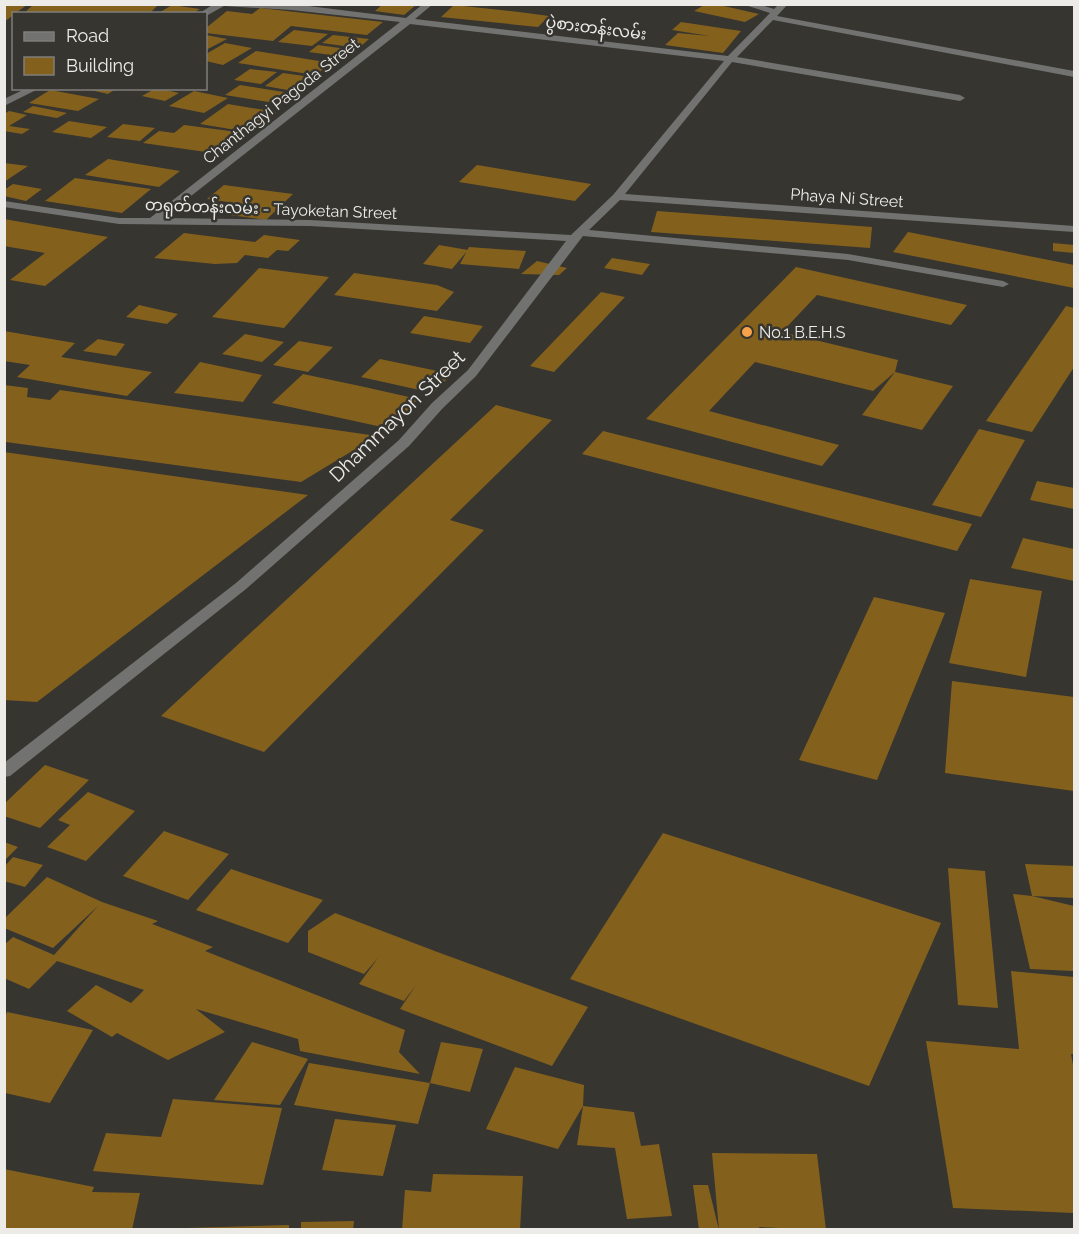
<svg xmlns="http://www.w3.org/2000/svg" width="1079" height="1234" font-family="Raleway,'Noto Sans Myanmar',sans-serif">
	<style>
		.building { fill: #84601d }
		.lines { fill: none; stroke-linecap: round; stroke-linejoin: round }
		.minor { fill: #727371; fill-rule: evenodd }
		.poi-dot { fill: #f7a248; stroke: #363530; stroke-width: 2 }
		.labels { text-anchor: middle; dominant-baseline: central; stroke-width: 5; stroke-linejoin: round; paint-order: stroke }
		.far-street-label { font-size: 16px; fill: #ecebe8; stroke: #363530 }
		.far-poi-label { font-size: 16px; fill: #ecebe8; stroke: #363530; text-anchor: start }
		.street-label { font-size: 20px; fill: #ecebe8; stroke: #363530 }
	</style>
	<rect width="100%" height="100%" fill="#363530"/>
	<path class="building" d="M 4,4 L 28,4 L 4,22 Z
		M 34,4 L 137,4 L 157,6 L 149,14 L 23,14 Z
		M 383,4 L 417,4 L 404,15 L 375,11 Z
		M 706,4 L 715,4 L 759,14 L 745,22 L 694,11 Z
		M 172,5 L 200,9 L 192,14 L 157,14 Z
		M 454,5 L 519,12 L 549,16 L 538,27 L 441,17 Z
		M 260,8 L 383,22 L 367,35 L 291,26 L 273,41 L 206,33 L 206,28 L 227,11 L 252,14 Z
		M 681,22 L 741,31 L 723,53 L 665,45 L 678,33 L 710,36 L 672,30 Z
		M 294,30 L 328,34 L 312,46 L 278,42 Z
		M 206,35 L 227,39 L 206,50 Z
		M 333,35 L 369,39 L 359,48 L 322,43 Z
		M 225,43 L 252,48 L 223,65 L 206,61 L 206,54 Z
		M 318,45 L 347,49 L 338,56 L 309,52 Z
		M 256,51 L 332,63 L 315,75 L 238,63 Z
		M 250,69 L 277,72 L 261,84 L 234,80 Z
		M 283,73 L 311,77 L 293,91 L 265,86 Z
		M 240,85 L 290,93 L 275,103 L 225,95 Z
		M 82,88 L 117,88 L 108,94 Z
		M 156,88 L 157,88 L 179,93 L 165,101 L 142,96 Z
		M 50,90 L 99,99 L 78,111 L 29,103 Z
		M 194,91 L 228,98 L 204,113 L 169,106 Z
		M 228,104 L 276,112 L 248,132 L 200,124 Z
		M 33,106 L 67,113 L 57,118 L 23,112 Z
		M 9,111 L 27,115 L 9,126 L 30,129 L 22,134 L 4,131 L 4,114 Z
		M 69,121 L 107,127 L 91,138 L 52,132 Z
		M 123,124 L 155,128 L 140,141 L 107,137 Z
		M 184,125 L 245,133 L 220,154 L 143,143 L 159,131 L 174,133 Z
		M 108,159 L 180,171 L 159,187 L 85,175 Z
		M 4,163 L 28,166 L 4,182 Z
		M 477,165 L 591,184 L 575,201 L 459,182 Z
		M 75,178 L 151,189 L 122,213 L 45,201 Z
		M 13,184 L 42,189 L 26,201 L 4,196 L 4,190 Z
		M 224,185 L 293,194 L 266,220 L 230,215 L 242,204 L 207,199 Z
		M 657,211 L 872,227 L 870,248 L 651,232 Z
		M 4,219 L 108,237 L 45,286 L 10,280 L 45,253 L 4,246 Z
		M 908,232 L 1074,265 L 1074,288 L 893,252 Z
		M 184,233 L 255,242 L 264,235 L 300,240 L 288,251 L 277,250 L 268,258 L 245,255 L 237,263 L 215,264 L 154,258 Z
		M 1053,243 L 1074,245 L 1074,253 L 1053,251 Z
		M 439,245 L 468,250 L 452,269 L 423,264 Z
		M 469,247 L 526,251 L 519,269 L 460,264 Z
		M 612,258 L 650,264 L 642,275 L 604,268 Z
		M 537,261 L 567,268 L 559,275 L 521,274 Z
		M 796,267 L 967,305 L 951,325 L 817,295 L 782,332 L 898,360 L 895,372 L 873,391 L 755,362 L 709,411 L 839,445 L 822,466 L 646,419 Z
		M 259,268 L 329,277 L 284,328 L 212,317 Z
		M 354,273 L 437,285 L 454,292 L 437,311 L 334,295 Z
		M 601,292 L 625,297 L 554,372 L 530,366 Z
		M 139,305 L 178,314 L 167,324 L 126,317 Z
		M 1066,306 L 1074,308 L 1074,367 L 1032,432 L 986,421 Z
		M 424,316 L 483,326 L 470,343 L 410,333 Z
		M 4,331 L 75,343 L 61,357 L 152,372 L 127,396 L 17,377 L 30,365 L 4,361 Z
		M 245,334 L 284,342 L 262,362 L 222,354 Z
		M 98,339 L 125,344 L 116,356 L 83,351 Z
		M 299,341 L 333,347 L 308,372 L 273,365 Z
		M 380,359 L 452,374 L 433,393 L 361,377 Z
		M 200,362 L 262,375 L 243,402 L 174,393 Z
		M 895,372 L 953,386 L 922,430 L 862,415 Z
		M 303,374 L 360,386 L 418,399 L 391,429 L 272,403 Z
		M 4,385 L 28,388 L 27,397 L 50,400 L 60,390 L 377,436 L 301,482 L 6,442 L 4,441 Z
		M 496,405 L 552,420 L 450,520 L 484,530 L 264,752 L 161,716 Z
		M 979,429 L 1025,440 L 981,517 L 932,505 Z
		M 603,431 L 774,474 L 972,524 L 957,551 L 582,454 Z
		M 4,452 L 308,495 L 37,702 L 4,700 Z
		M 1037,481 L 1074,488 L 1074,509 L 1030,500 Z
		M 1023,538 L 1074,549 L 1074,581 L 1011,568 Z
		M 970,579 L 1042,591 L 1026,677 L 949,663 Z
		M 874,597 L 945,613 L 877,780 L 799,760 Z
		M 952,681 L 1074,697 L 1074,791 L 945,773 Z
		M 45,765 L 89,780 L 40,828 L 4,816 L 4,804 Z
		M 88,792 L 135,811 L 86,861 L 47,847 L 70,825 L 58,820 Z
		M 164,831 L 229,854 L 188,900 L 123,876 Z
		M 663,833 L 941,923 L 869,1086 L 570,979 Z
		M 4,842 L 18,847 L 4,861 Z
		M 13,857 L 43,865 L 25,887 L 4,881 L 4,867 Z
		M 1025,864 L 1074,866 L 1074,898 L 1032,896 L 1074,906 L 1074,971 L 1030,969 L 1013,894 L 1032,896 Z
		M 948,868 L 985,871 L 998,1008 L 958,1005 Z
		M 231,869 L 323,900 L 288,943 L 196,910 Z
		M 47,877 L 102,902 L 158,921 L 152,924 L 213,947 L 205,951 L 405,1030 L 399,1052 L 420,1074 L 300,1051 L 298,1039 L 196,1009 L 225,1032 L 168,1060 L 117,1033 L 112,1037 L 67,1011 L 96,985 L 131,1003 L 144,990 L 57,961 L 29,989 L 4,978 L 4,945 L 13,937 L 54,955 L 98,906 L 53,948 L 4,928 L 4,919 Z
		M 335,913 L 440,953 L 588,1007 L 552,1066 L 400,1009 L 416,985 L 404,1001 L 359,984 L 378,958 L 364,974 L 308,952 L 308,931 Z
		M 1011,971 L 1074,977 L 1074,1054 L 1071,1054 L 1074,1070 L 1074,1213 L 953,1208 L 926,1041 L 1019,1049 Z
		M 7,1012 L 93,1030 L 50,1103 L 5,1093 L 5,1017 Z
		M 252,1042 L 308,1059 L 280,1105 L 214,1100 Z
		M 441,1042 L 483,1049 L 470,1092 L 430,1083 L 418,1124 L 294,1105 L 309,1063 L 430,1083 Z
		M 515,1067 L 584,1085 L 583,1106 L 558,1149 L 486,1129 Z
		M 173,1099 L 282,1108 L 263,1185 L 93,1171 L 106,1133 L 161,1137 Z
		M 583,1106 L 634,1112 L 641,1146 L 659,1144 L 672,1216 L 627,1219 L 615,1148 L 577,1145 Z
		M 335,1119 L 396,1125 L 383,1176 L 322,1170 Z
		M 712,1153 L 817,1154 L 826,1230 L 759,1227 L 760,1230 L 719,1230 Z
		M 4,1169 L 94,1187 L 92,1192 L 140,1193 L 132,1230 L 4,1230 Z
		M 433,1174 L 523,1176 L 520,1230 L 402,1230 L 405,1190 L 431,1192 Z
		M 693,1185 L 708,1185 L 719,1230 L 699,1230 Z
		M 354,1221 L 353,1230 L 301,1230 L 301,1222 Z
		M 289,1225 L 289,1230 L 186,1230 L 186,1228 Z"/>
	<g class="lines">
		<path class="minor" d="M 214,4 L 292,4 L 406,18 L 423,4 L 433,4 L 415,19 L 728,56 L 770,13 L 742,4 L 758,4 L 774,9 L 779,4 L 788,4 L 777,16 L 1074,71 L 1074,77 L 773,20 L 737,57 L 960,95 L 965,98 L 960,101 L 732,62 L 625,194 L 1074,226 L 1074,232 L 620,200 L 589,230 L 848,254 L 1003,281 L 1009,284 L 1003,287 L 848,260 L 583,236 L 476,376 L 442,409 L 409,446 L 246,589 L 10,776 L 4,777 L 4,763 L 236,583 L 399,440 L 432,403 L 468,370 L 566,241 L 310,226 L 119,224 L 4,207 L 4,201 L 119,218 L 150,218 L 400,22 L 292,10 L 224,6 L 206,16 L 206,14 L 198,14 ZM 410,24 L 724,61 L 613,195 L 571,235 L 310,220 L 163,218 Z
			M 27,88 L 40,88 L 4,106 L 4,99 Z"/>
	</g>
	<circle class="poi-dot" cx="747" cy="332" r="6"/>
	<g class="labels">
		<g class="far-street-label">
			<text transform="translate(596 28) rotate(7)">ပွဲစားတန်းလမ်း</text>
			<text transform="translate(281 101) rotate(-38)">Chanthagyi Pagoda Street</text>
			<text transform="translate(847 198) rotate(4)">Phaya Ni Street</text>
			<text transform="translate(271 209) rotate(2)">တရုတ်တန်းလမ်း - Tayoketan Street</text>
		</g>
		<g class="far-poi-label">
			<text x="759" y="332">No.1 B.E.H.S</text>
		</g>
		<g class="street-label">
			<text transform="translate(397 416) rotate(-44)">Dhammayon Street</text>
		</g>
	</g>
	<rect width="1079" height="1234" fill="none" stroke="#ecebe8" stroke-width="12"/>
	<rect x="12" y="12" width="195" height="78" fill="#363530" stroke="#7f7e7a" stroke-width="1.5"/>
	<rect x="24" y="32" width="30" height="9" fill="#727371" stroke="#7f7e7a" stroke-width="1.5"/>
	<text x="66" y="42" font-size="18" fill="#ecebe8">Road</text>
	<rect x="24" y="57" width="30" height="18" fill="#84601d" stroke="#7f7e7a" stroke-width="1.5"/>
	<text x="66" y="72" font-size="18" fill="#ecebe8">Building</text>
</svg>
